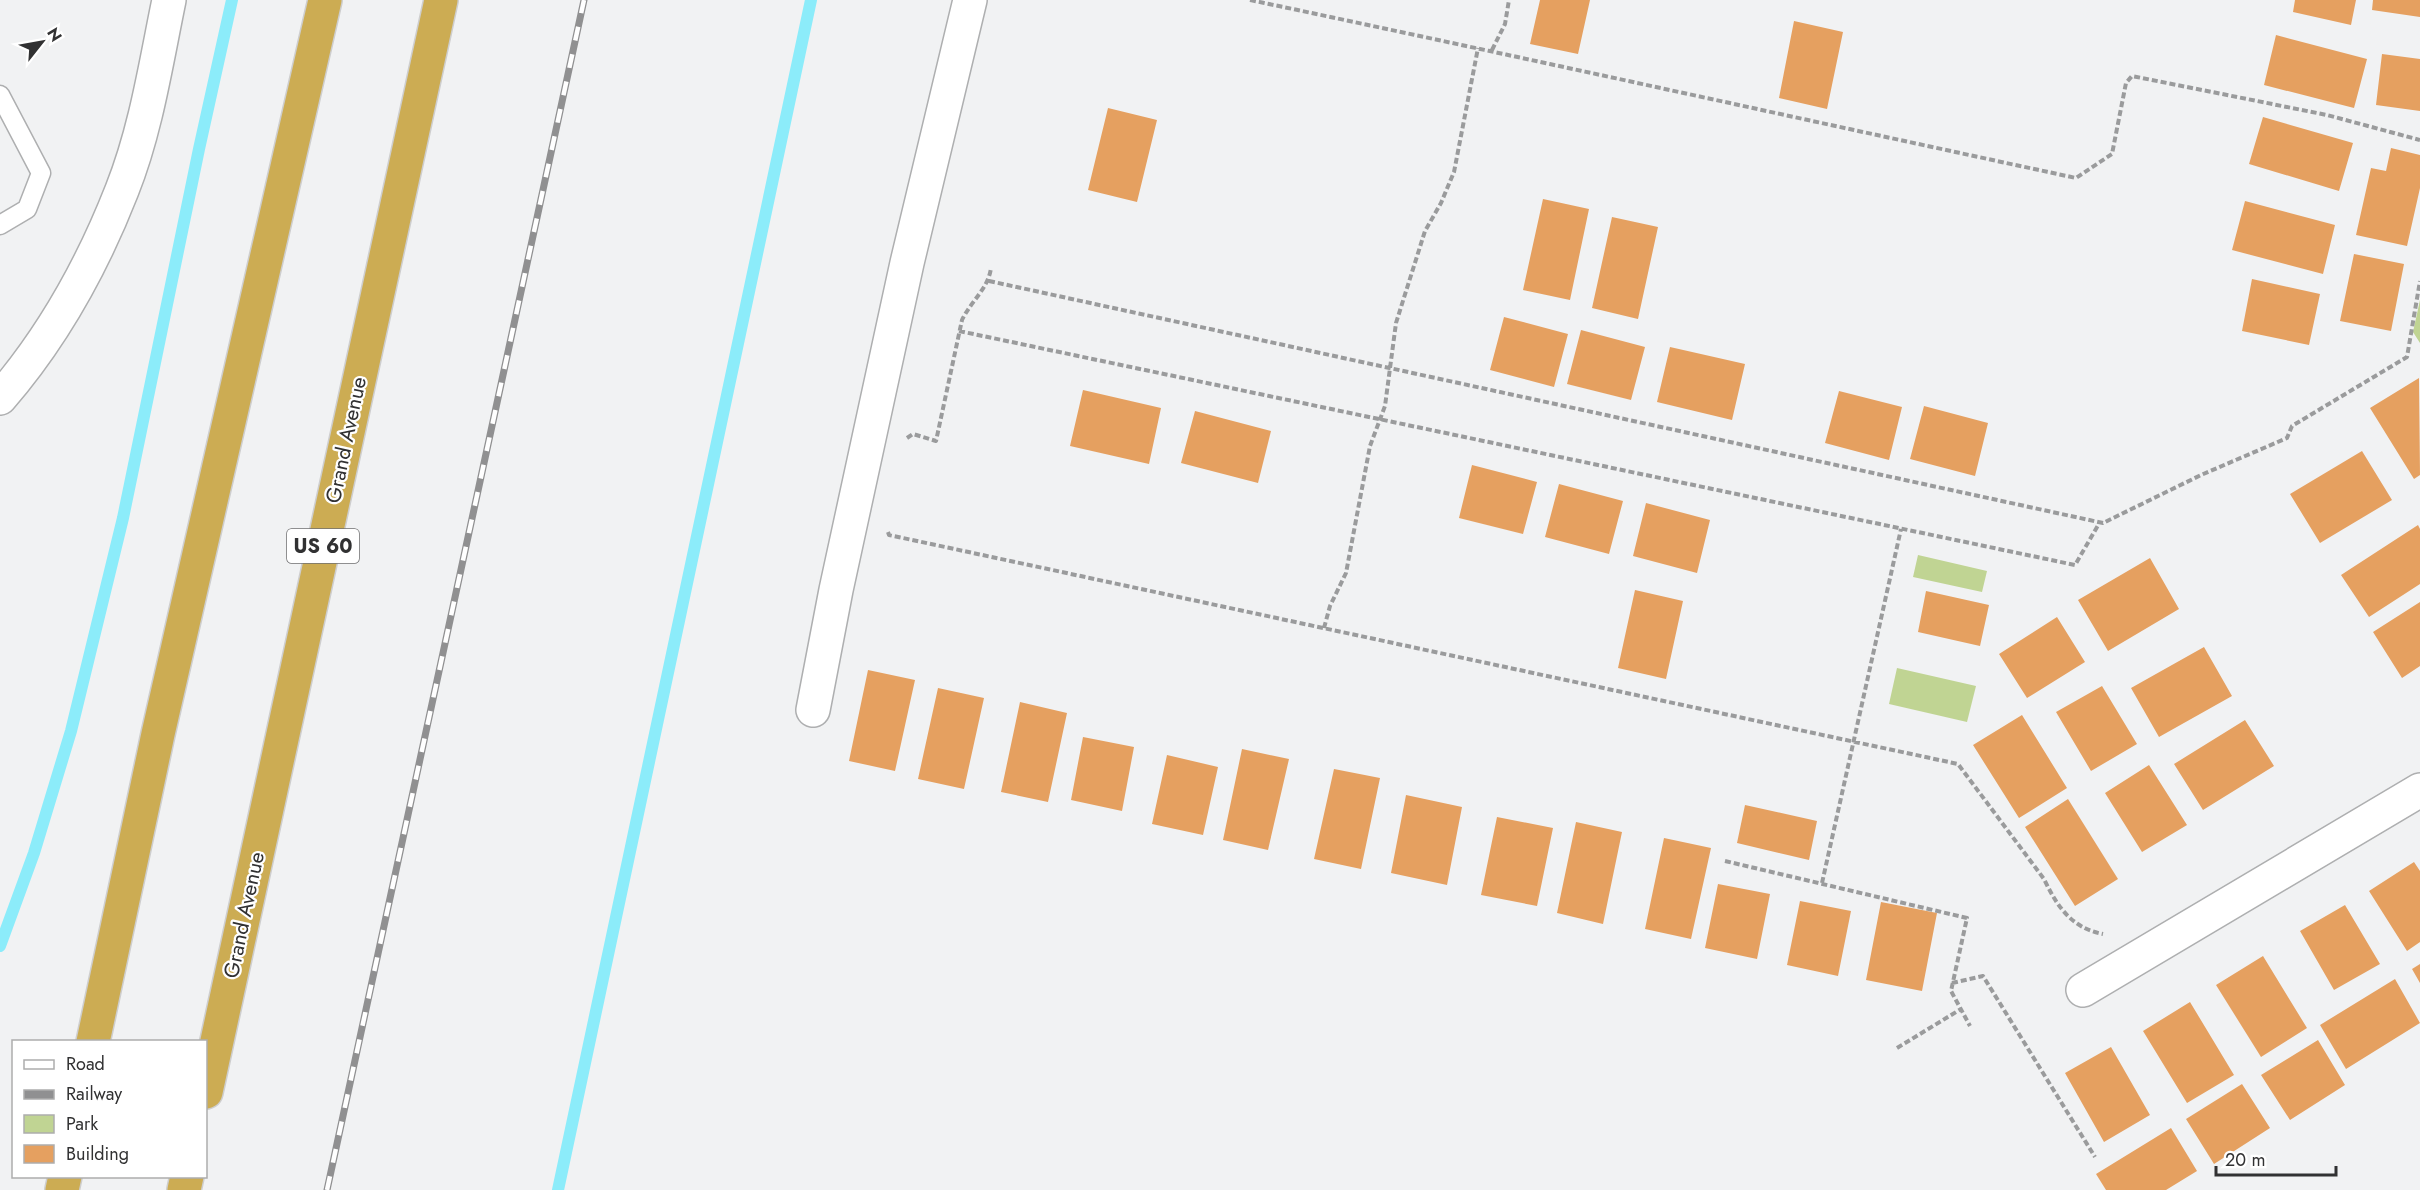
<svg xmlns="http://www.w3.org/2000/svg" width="2420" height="1190" font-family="Jost,sans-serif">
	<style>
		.green { fill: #c0d493 }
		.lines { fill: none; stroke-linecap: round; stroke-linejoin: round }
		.stream { stroke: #8cecfa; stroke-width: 12 }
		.building { fill: #e5a060 }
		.service-casing { stroke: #aeafb0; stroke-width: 21 }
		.minor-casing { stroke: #aeafb0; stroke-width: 36 }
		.trunk-casing { stroke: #cecece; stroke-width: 36 }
		.path { stroke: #9a9b9c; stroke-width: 4; stroke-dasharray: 6 3; stroke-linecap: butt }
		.service { stroke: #fff; stroke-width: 18 }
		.minor { stroke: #fff; stroke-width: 33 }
		.trunk { stroke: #ccac53; stroke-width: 33 }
		.rail-casing { stroke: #909091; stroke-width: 7 }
		.rail { stroke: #fff; stroke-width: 4.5; stroke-dasharray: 14; stroke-linecap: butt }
		.labels { text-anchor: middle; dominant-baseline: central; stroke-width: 4.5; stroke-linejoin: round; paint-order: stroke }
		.shield { fill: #fff; stroke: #6f6f70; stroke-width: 1.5 }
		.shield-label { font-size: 20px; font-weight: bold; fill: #313132 }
		.street-label { font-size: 21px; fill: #313132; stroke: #fff }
	</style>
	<rect width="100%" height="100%" fill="#f1f2f3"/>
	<path class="green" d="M 2420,300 L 2420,343 L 2413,332 Z
		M 1918,555 L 1987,571 L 1982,592 L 1913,577 Z
		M 1897,668 L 1976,686 L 1967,722 L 1889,704 Z"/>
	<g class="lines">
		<path class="stream" d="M 0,946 L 34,853 L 71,731 L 123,518 L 199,149 L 232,0
			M 558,1190 L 811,0"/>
	</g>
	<path class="building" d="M 1540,0 L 1590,0 L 1578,54 L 1530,44 Z
		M 2295,0 L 2356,0 L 2351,25 L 2293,12 Z
		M 2373,0 L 2420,0 L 2420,17 L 2372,10 Z
		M 1794,21 L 1843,32 L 1827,109 L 1779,98 Z
		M 2276,35 L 2367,59 L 2354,108 L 2264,85 Z
		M 2382,54 L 2420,59 L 2420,111 L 2376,105 Z
		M 1108,108 L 1157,120 L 1137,202 L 1088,190 Z
		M 2263,117 L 2353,143 L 2339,191 L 2249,164 Z
		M 2391,148 L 2420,155 L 2420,188 L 2407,246 L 2356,235 L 2371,168 L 2386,171 Z
		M 1543,199 L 1589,209 L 1570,300 L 1523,290 Z
		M 2245,201 L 2335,225 L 2323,274 L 2232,250 Z
		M 1612,217 L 1658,227 L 1638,319 L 1592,308 Z
		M 2354,254 L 2404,264 L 2391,331 L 2340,321 Z
		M 2252,279 L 2320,294 L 2309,345 L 2242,331 Z
		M 1504,317 L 1568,334 L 1554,387 L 1490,370 Z
		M 1581,330 L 1645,347 L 1631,400 L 1567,384 Z
		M 1670,347 L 1745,364 L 1732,420 L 1657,402 Z
		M 2419,378 L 2420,475 L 2414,479 L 2370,408 Z
		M 1083,390 L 1161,408 L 1149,464 L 1070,446 Z
		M 1839,391 L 1902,407 L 1889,460 L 1825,443 Z
		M 1924,406 L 1988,423 L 1975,476 L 1910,459 Z
		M 1195,411 L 1271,431 L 1258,483 L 1181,463 Z
		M 2362,451 L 2392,500 L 2320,543 L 2290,494 Z
		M 1472,465 L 1537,482 L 1523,534 L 1459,518 Z
		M 1559,484 L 1623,501 L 1609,554 L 1545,537 Z
		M 1646,503 L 1710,520 L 1697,573 L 1633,556 Z
		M 2418,525 L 2420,529 L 2420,584 L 2369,617 L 2341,575 Z
		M 2150,558 L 2179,609 L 2108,651 L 2078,600 Z
		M 1635,590 L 1683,601 L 1666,679 L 1618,668 Z
		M 1926,591 L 1989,605 L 1980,646 L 1918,632 Z
		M 2420,602 L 2420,666 L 2402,678 L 2373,632 Z
		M 2057,617 L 2085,662 L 2027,698 L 1999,654 Z
		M 2204,647 L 2232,696 L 2159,737 L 2131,688 Z
		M 868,670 L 915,680 L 895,771 L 849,761 Z
		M 2102,686 L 2137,744 L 2091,771 L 2056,712 Z
		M 938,688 L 984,698 L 964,789 L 918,779 Z
		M 1020,702 L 1067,713 L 1048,802 L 1001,792 Z
		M 2022,715 L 2067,788 L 2019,818 L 1973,745 Z
		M 2245,720 L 2274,766 L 2203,810 L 2174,764 Z
		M 1083,737 L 1134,747 L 1122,811 L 1071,800 Z
		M 1242,749 L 1289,759 L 1268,850 L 1223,840 Z
		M 1167,755 L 1218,767 L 1203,835 L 1152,824 Z
		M 2149,765 L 2187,825 L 2142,852 L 2105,793 Z
		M 1334,769 L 1380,778 L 1361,869 L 1314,859 Z
		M 1406,795 L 1462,807 L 1447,885 L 1391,873 Z
		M 2068,799 L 2118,879 L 2075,906 L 2025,827 Z
		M 1745,805 L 1817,821 L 1809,860 L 1737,843 Z
		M 1497,817 L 1553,828 L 1537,906 L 1481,895 Z
		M 1576,822 L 1622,832 L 1603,924 L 1557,913 Z
		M 1664,838 L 1711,848 L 1691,939 L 1645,929 Z
		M 2414,862 L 2420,871 L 2420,942 L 2407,951 L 2369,891 Z
		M 1718,884 L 1770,894 L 1757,959 L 1705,948 Z
		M 1800,901 L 1851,911 L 1838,976 L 1787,965 Z
		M 1881,902 L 1937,913 L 1922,991 L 1866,980 Z
		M 2345,905 L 2380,964 L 2334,990 L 2300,931 Z
		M 2263,956 L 2307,1028 L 2261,1057 L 2216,985 Z
		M 2420,964 L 2420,983 L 2412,969 Z
		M 2395,979 L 2420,1023 L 2346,1069 L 2320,1025 Z
		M 2190,1002 L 2234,1075 L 2187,1103 L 2143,1031 Z
		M 2318,1040 L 2345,1085 L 2290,1120 L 2261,1075 Z
		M 2111,1047 L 2150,1115 L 2104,1142 L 2065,1073 Z
		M 2242,1084 L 2270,1128 L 2214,1164 L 2186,1119 Z
		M 2171,1128 L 2197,1171 L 2166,1190 L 2106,1190 L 2096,1174 Z"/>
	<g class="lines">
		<g class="service-casing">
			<path id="service" d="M 0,95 L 41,173 L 27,209 L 0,225"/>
		</g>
		<g class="minor-casing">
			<path id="minor" d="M 0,398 C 52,338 93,264 122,190 C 146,130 156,63 169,0
				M 813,710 L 836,590 L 907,263 L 970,0
				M 2083,990 L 2420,790"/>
		</g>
		<g class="trunk-casing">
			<path id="trunk" d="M 93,1042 L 158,734 L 325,0
				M 206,1092 L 441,0
				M 62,1190 L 65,1176
				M 184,1190 L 187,1176"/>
		</g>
		<path class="path" d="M 1250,0 C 1526,58 1801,119 2076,178 L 2112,154 L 2126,83 L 2132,76 L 2327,115 L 2420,140
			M 1492,50 L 1505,24 L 1509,0
			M 989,281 L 2103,523 L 2201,475 L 2287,438 L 2292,426 L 2407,357 L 2420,281
			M 959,331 L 2075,565 L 2100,522
			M 907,438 L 913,434 L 936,441 L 962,320 C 971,301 988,289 991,268
			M 888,532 L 889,535 L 1958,764 L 2044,879 C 2057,906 2071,928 2103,934
			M 1324,628 L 1330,606 L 1346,573 L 1370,446 L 1385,406 L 1396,323 L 1425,231 L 1441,203 L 1454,172 L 1478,48
			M 1725,861 L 1967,918 L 1951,991 L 1970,1026
			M 1822,883 L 1901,529
			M 1952,983 L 1983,976 L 2095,1157
			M 1897,1048 L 1961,1009"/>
		<use href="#service" class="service"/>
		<use href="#minor" class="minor"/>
		<use href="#trunk" class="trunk"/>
		<g class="rail-casing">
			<path id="rail" d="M 327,1190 L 584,0"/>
		</g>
		<use href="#rail" class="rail"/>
	</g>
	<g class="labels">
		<rect class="shield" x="287" y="529" width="72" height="34" rx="4.5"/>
		<g class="shield-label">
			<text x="323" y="546">US 60</text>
		</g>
		<g class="street-label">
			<text transform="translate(346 440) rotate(-78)">Grand Avenue</text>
			<text transform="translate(244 915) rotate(-78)">Grand Avenue</text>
		</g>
	</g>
	<rect x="12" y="1040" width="195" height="138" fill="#ffffff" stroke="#adadad" stroke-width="1.5"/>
	<rect x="24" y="1060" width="30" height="9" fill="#ffffff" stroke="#adadad" stroke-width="1.5"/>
	<text x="66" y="1070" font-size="18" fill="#313132">Road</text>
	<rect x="24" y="1090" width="30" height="9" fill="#909091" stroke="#adadad" stroke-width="1.5"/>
	<text x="66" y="1100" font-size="18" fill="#313132">Railway</text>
	<rect x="24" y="1115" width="30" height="18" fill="#c0d493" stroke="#adadad" stroke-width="1.5"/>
	<text x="66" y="1130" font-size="18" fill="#313132">Park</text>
	<rect x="24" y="1145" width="30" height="18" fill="#e5a060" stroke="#adadad" stroke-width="1.5"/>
	<text x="66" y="1160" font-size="18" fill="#313132">Building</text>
	<g transform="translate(42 42) rotate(59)" stroke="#ffffff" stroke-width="4.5" paint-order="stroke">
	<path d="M0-4.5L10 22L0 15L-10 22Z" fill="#313132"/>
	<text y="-9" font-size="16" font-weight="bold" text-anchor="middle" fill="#313132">N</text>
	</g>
	<path d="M2216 1166v9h120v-9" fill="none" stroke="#313132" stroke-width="3"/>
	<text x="2225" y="1166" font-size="18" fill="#313132" stroke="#ffffff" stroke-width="4.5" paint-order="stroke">20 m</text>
</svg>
